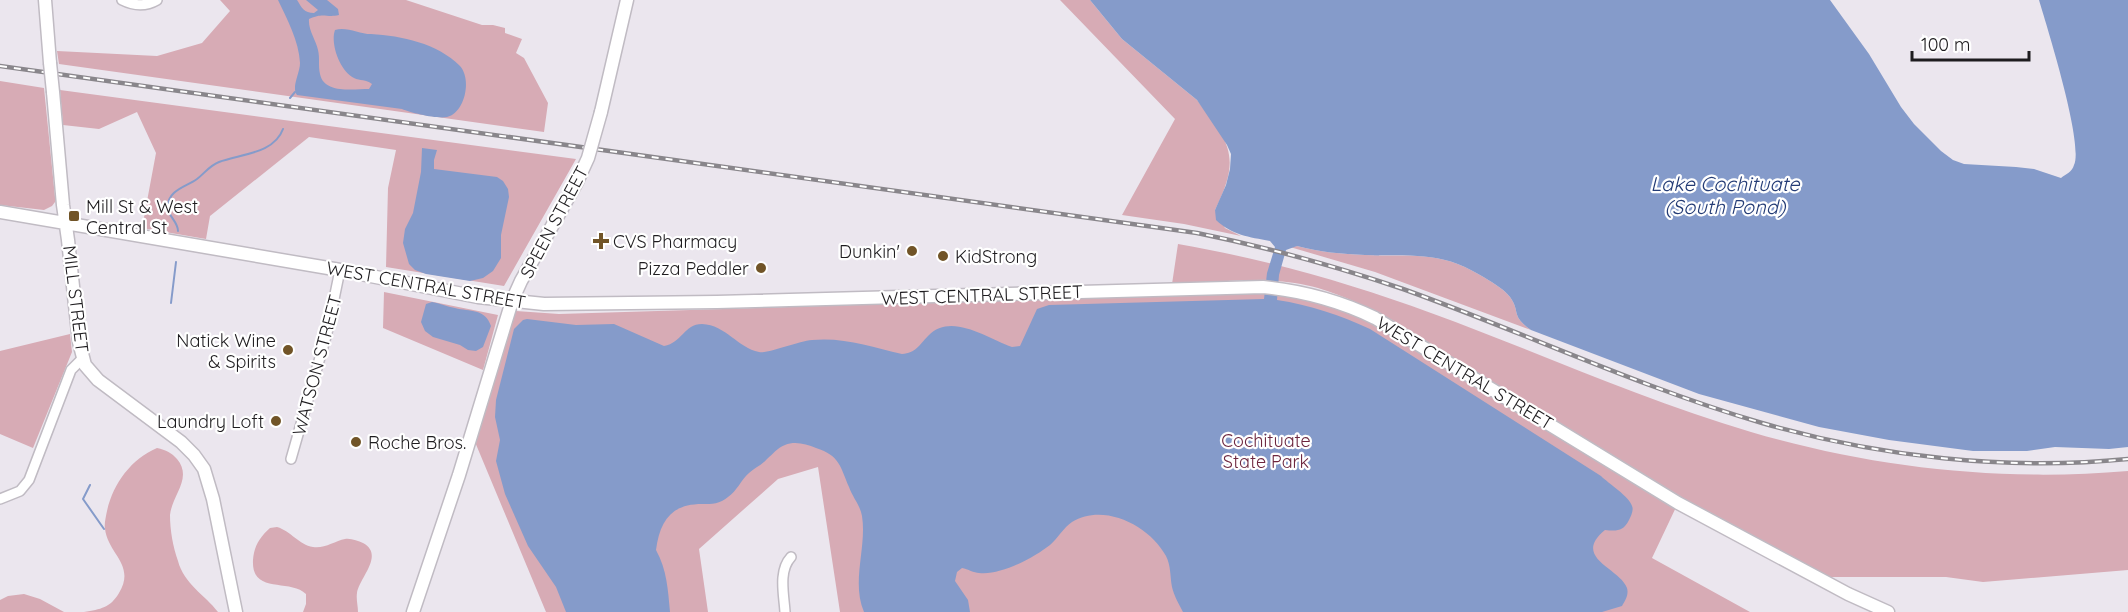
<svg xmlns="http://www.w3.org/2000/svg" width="2128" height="612" font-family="Quicksand,sans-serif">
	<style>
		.green { fill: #d7abb5 }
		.water { fill: #859bca }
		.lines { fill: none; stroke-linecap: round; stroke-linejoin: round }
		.stream { stroke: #859bca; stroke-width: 2 }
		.street-casing { stroke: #c0bbc3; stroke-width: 12 }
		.secondary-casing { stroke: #c0bbc3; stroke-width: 15 }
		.street { stroke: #fff; stroke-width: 9 }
		.secondary { stroke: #fff; stroke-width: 12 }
		.rail-casing { stroke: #89868b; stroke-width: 4.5 }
		.rail { stroke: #fff; stroke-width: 2; stroke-dasharray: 7; stroke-linecap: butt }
		.secondary-bridge-casing { stroke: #c0bbc3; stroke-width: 15; stroke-linecap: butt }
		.secondary-bridge { stroke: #fff; stroke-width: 12 }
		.poi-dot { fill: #715427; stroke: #fff; stroke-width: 2 }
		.labels { text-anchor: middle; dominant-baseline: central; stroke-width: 4.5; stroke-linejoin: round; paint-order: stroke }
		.poi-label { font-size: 18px; fill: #1e1c1f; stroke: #fff; text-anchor: start }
		.street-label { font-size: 18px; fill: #1e1c1f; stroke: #fff }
		.park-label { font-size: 18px; fill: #6d263e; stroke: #fff }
		.water-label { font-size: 20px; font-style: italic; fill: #233b75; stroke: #fff }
	</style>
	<rect width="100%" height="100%" fill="#ebe6ee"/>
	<path class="green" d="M 220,0 L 406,0 L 482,25 L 493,25 L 505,28 L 505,33 L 522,39 L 516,53 L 524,58 L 548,103 L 544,132 L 59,64 L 57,51 L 157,56 L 202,43 L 230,11 Z
		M 1060,0 L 1090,0 L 1122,39 L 1197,100 C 1231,143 1241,158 1215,210 L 1225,228 L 1241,236 L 1184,224 L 1122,215 L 1175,119 Z
		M 0,81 L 44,88 L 55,197 L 55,202 L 52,206 L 44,210 L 0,205 Z
		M 60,90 L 576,159 L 504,286 L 386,267 L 388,188 L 396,150 L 309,137 L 210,216 L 206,239 L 142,228 L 156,153 L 137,112 L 99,129 L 63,125 Z
		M 1178,244 C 1265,259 1349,283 1431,313 C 1538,352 1642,400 1751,432 C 1873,468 2002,482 2128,471 L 2128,570 L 1983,582 L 1946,577 L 1830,577 L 1668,490 L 1394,321 C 1369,308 1345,296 1318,288 C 1274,275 1218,282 1172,284 Z
		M 1297,246 C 1319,252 1342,254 1365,255 C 1411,257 1438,250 1480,275 C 1490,281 1503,288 1510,297 C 1521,312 1510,315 1531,330 L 1375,272 L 1290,247 Z
		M 1274,288 L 1333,300 L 1678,503 L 1652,558 L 1750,612 L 840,612 L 818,467 L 778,479 L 699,549 L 708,612 L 546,612 L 475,442 L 516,311 L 559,314 L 1214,294 Z
		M 384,292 L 498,315 L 483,370 L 383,328 Z
		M 70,334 L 72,352 L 33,448 L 0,434 L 0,351 Z
		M 157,448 C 166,450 172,453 177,459 C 193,478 172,495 170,515 C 170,530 173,547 178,561 C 184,584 205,595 218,612 L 84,612 C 101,609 110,608 119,593 C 136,565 108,554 105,529 C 104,524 106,516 107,511 C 113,484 131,459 157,448 Z
		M 277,527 C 291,531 299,545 313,547 C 324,549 335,541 345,539 C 351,538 358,541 363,543 C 385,555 359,578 357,593 C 356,599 358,606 358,612 L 303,612 L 306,604 L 306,594 C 290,578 251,595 253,560 C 254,546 260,537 270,528 Z
		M 24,594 L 40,599 L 64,612 L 0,612 L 0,600 L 8,596 Z"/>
	<path class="water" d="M 278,0 L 297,0 C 302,8 304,13 314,13 L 318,10 L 306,0 L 327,0 L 338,9 L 339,15 C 326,18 324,12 309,19 C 308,30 316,40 318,50 C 320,58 318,66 320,74 C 324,94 353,89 369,89 L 372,84 C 366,79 360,81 354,78 C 340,71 330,44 335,30 C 346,26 359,34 371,34 C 402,36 437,43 460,66 C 472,79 465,113 447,117 C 437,119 411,113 402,109 L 297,95 C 291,87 300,73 300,63 C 299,41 287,19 278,0 Z
		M 1090,0 L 1830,0 L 1869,54 L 1901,107 L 1914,124 L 1941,151 L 1953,160 L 1964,164 L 2016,167 L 2034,169 L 2061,178 C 2066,174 2072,172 2074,165 C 2084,144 2047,27 2039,0 L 2128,0 L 2128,447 L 2109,449 L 2055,447 L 2027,451 L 1973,451 L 1889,440 L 1819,427 L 1699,394 L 1531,330 C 1510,315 1521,312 1510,297 C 1503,288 1490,281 1480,275 C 1438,250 1411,257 1365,255 C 1342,254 1319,252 1297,246 L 1286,250 L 1279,275 L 1277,300 C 1310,305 1340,315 1370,329 L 1601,476 C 1608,483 1630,497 1632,506 C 1634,510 1631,516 1629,520 C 1623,532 1616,531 1605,530 C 1571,558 1620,568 1627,588 C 1629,595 1625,601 1622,606 L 1602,612 L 1183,612 C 1179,604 1174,596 1172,587 C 1170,576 1171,566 1166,556 C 1150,526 1104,502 1072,522 C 1064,527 1058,538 1050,545 C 1035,557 1000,576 979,573 C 974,573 968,569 962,568 L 957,572 L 955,581 L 968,600 L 970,612 L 864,612 C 851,582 867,547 862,516 C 860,505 853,498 849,487 C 840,466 840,456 816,448 C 806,444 795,441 785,445 C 777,448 773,454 767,459 C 762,465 754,468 749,473 C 741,480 737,491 728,497 C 720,504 712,504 702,504 C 671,504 660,521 656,550 C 667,570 668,590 670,612 L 566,612 L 556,587 L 528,546 L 505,494 L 496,461 L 500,440 L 495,417 L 496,400 L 514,329 L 523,320 L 527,319 L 576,325 L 614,324 L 664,346 C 682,343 684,324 702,324 C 726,325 738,348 759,352 C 768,354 798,341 812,340 C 844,337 872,347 902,354 C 916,353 919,345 928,336 C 951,312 986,338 1012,347 L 1020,346 L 1037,309 L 1049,305 L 1264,299 L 1267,273 L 1275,247 L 1270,241 C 1249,237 1232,235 1216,220 L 1215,210 L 1226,185 L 1230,169 L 1231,154 L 1227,145 L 1197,100 L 1122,39 Z
		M 422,148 L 437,150 L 434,160 L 434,169 L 497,177 L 503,181 L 508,189 L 509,197 L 501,235 L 501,258 L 493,271 L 483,278 L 470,281 L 426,274 L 415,270 L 409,264 L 403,243 L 405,229 L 413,213 L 421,172 Z
		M 432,302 C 440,303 447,307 455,308 C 470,312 485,308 491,326 L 483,347 L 476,351 L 468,350 L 460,345 L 433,337 L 425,331 L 421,322 L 426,304 Z"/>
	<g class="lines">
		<path class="stream" d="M 290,98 L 295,92
			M 178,231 C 178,221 167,216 168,206 C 168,190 186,187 197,179 C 205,173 209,166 219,162 C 240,154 274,154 283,129
			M 171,303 L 176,262
			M 90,485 L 83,499 L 104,529"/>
		<g class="street-casing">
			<path id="street" d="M 122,0 C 134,6 145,7 157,0
				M 291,459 L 327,333 L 340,270
				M 0,499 L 20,491 L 29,480 L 71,370 L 83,358
				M 785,612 C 784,595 778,571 791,557"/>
		</g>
		<g class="secondary-casing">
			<path id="secondary" d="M 45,0 L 50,63
				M 53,92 L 63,205 L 68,240 L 79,342 L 85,365 L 98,380 L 181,442 L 194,455 L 204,469 L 213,499 L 236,612
				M 601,112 L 627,0
				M 0,212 L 340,270 L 478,297 L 544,304 L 717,302 L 1263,287 C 1303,291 1338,300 1375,318 L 1678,503 L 1848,594 L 1888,612
				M 413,612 L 459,475 L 512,301 L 521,281 L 577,182"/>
		</g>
		<use href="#street" class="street"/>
		<use href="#secondary" class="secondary"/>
		<g class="rail-casing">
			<path id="rail" d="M 0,66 L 1197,233 C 1266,247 1335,266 1403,289 C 1523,332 1639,387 1762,423 C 1880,457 2006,471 2128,459"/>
		</g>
		<use href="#rail" class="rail"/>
		<g class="secondary-bridge-casing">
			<path id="secondary-bridge" d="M 50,63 L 53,92
				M 577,182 L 588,158 L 601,112"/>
		</g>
		<use href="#secondary-bridge" class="secondary-bridge"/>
	</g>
	<g class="poi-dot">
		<rect x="68" y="210" width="12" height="12" rx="3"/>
		<path d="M598 232h6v6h6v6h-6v6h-6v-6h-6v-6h6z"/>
		<circle cx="912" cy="251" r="6"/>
		<circle cx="943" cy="256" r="6"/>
		<circle cx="761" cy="268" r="6"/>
		<circle cx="288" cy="350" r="6"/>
		<circle cx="276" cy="421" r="6"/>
		<circle cx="356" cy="442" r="6"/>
	</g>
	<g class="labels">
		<g class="poi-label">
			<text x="86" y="206">Mill St &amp; West<tspan x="86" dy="21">Central St</tspan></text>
			<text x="613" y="241">CVS Pharmacy</text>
			<text x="900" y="251" text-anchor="end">Dunkin'</text>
			<text x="955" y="256">KidStrong</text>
			<text x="749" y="268" text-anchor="end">Pizza Peddler</text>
			<text x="276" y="340" text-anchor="end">Natick Wine<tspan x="276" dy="21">&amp; Spirits</tspan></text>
			<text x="264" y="421" text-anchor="end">Laundry Loft</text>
			<text x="368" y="442">Roche Bros.</text>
		</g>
		<g class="street-label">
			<text transform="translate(554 222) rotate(-62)">SPEEN STREET</text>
			<text transform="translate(426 285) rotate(10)">WEST CENTRAL STREET</text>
			<text transform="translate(982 295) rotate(-2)">WEST CENTRAL STREET</text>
			<text transform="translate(76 299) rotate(83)">MILL STREET</text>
			<text transform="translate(317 365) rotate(-75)">WATSON STREET</text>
			<text transform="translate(1465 373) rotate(31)">WEST CENTRAL STREET</text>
		</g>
		<g class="park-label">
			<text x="1266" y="440">Cochituate<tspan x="1266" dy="21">State Park</tspan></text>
		</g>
		<g class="water-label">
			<text x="1725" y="183">Lake Cochituate<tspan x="1725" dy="23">(South Pond)</tspan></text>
		</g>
	</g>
	<path d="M1912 51v9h117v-9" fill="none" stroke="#1e1c1f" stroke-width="3"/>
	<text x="1921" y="51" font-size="18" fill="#1e1c1f" stroke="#ffffff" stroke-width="4.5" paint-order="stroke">100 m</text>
</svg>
